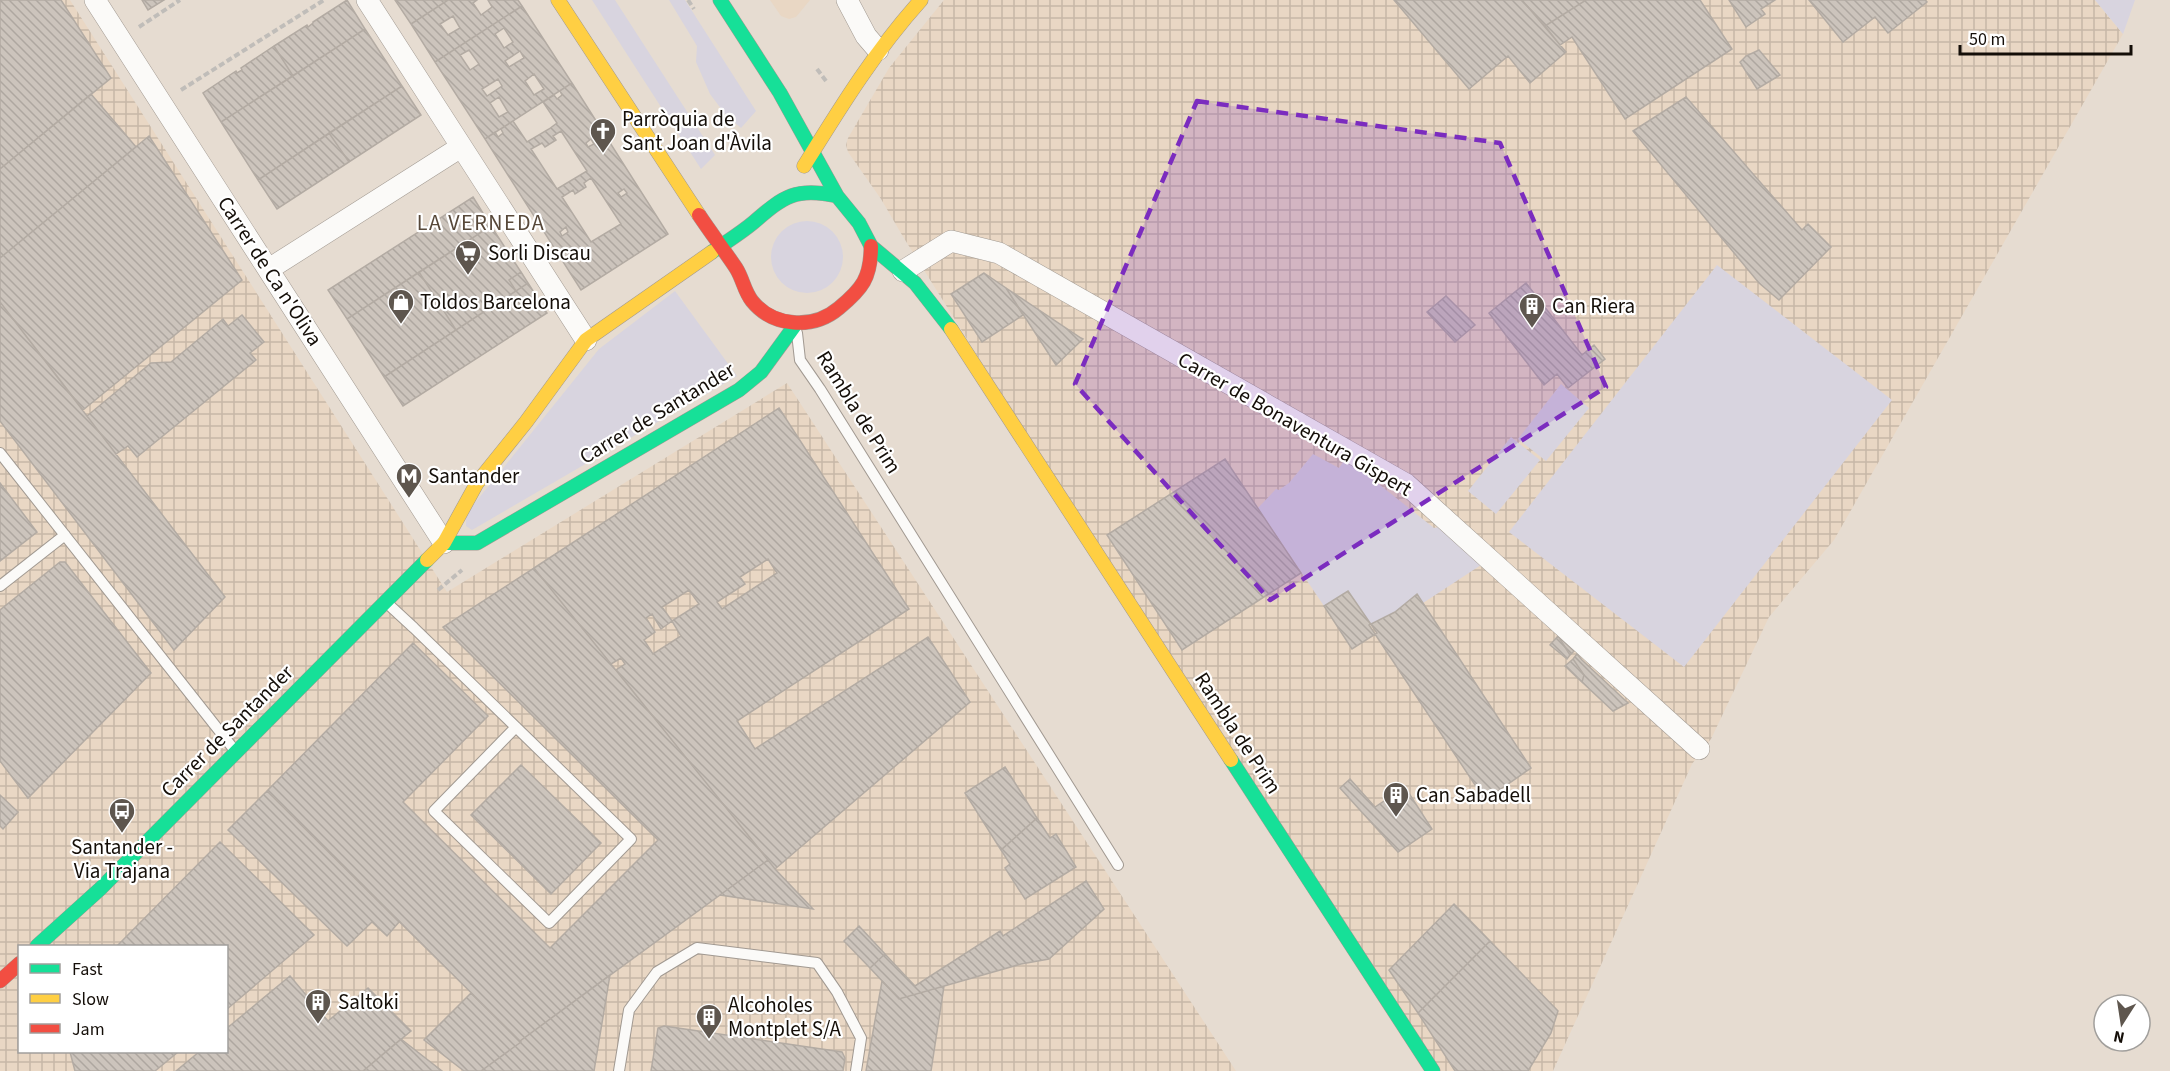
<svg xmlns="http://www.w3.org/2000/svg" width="2170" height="1071" font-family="'Source Sans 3',sans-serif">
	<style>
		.built { fill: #e9d7c4 }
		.industrial { fill: url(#industrial-grid); fill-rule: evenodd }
		.grass { fill: #d8d4df }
		.building { fill: url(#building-back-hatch); stroke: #b3aba3; stroke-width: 1.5; fill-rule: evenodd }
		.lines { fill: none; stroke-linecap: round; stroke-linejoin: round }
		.lane-casing { stroke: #a19991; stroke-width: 12 }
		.street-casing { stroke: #a19991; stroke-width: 22 }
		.fast-casing { stroke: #a19991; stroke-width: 15 }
		.slow-casing { stroke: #a19991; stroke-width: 15 }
		.jam-casing { stroke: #a19991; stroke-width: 15 }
		.path { stroke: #c0bdb9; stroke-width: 4; stroke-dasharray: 6 3; stroke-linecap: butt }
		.lane { stroke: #fbfaf8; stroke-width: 10 }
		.street { stroke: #fbfaf8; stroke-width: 21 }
		.fast { stroke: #16e098; stroke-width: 14 }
		.slow { stroke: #ffcf43; stroke-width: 14 }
		.jam { stroke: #f24e42; stroke-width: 14 }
		.marked { fill: #7b2cbf; fill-opacity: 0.2; stroke: #7b2cbf; stroke-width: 4.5; stroke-dasharray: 12 8; stroke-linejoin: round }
		.labels { text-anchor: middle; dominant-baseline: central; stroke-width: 4.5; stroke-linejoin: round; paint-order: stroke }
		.poi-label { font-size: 21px; fill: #140e08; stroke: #fff; text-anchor: start }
		.street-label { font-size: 21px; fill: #140e08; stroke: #fff }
		.neighbourhood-label { font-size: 22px; letter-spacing: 1.5px; fill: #574839; stroke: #fff }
	</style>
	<defs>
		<pattern id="industrial-grid" width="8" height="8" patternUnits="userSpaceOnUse" patternTransform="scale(1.5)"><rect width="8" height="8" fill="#e9d7c4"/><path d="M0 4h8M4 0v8" fill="none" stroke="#c7b7a7"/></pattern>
		<pattern id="building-back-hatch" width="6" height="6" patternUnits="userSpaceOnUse" patternTransform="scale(1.5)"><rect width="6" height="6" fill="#ccc4bc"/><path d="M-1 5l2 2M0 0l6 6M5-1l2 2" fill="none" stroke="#aea7a0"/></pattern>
	</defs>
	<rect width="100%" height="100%" fill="#e6dcd1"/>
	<path class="built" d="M 770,0 L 810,0 L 796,17 L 789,19 L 781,16 Z"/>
	<path class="industrial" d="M 0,0 L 70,0 L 447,592 L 787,383 L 1236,1071 L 0,1071 ZM 20,946 L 226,946 L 226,1052 L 20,1052 Z
		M 944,0 L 2095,0 L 2123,34 L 1834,540 L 1769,617 L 1711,739 L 1692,764 L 1553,1071 L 1425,1071 L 902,235 L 881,199 L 848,152 L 846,145 L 848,138 L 889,68 Z"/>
	<path class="grass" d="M 592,0 L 615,0 L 715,155 L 701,169 Z
		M 669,0 L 685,0 L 756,111 L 741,128 L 725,114 L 710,94 L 696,62 L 697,46 Z
		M 2095,0 L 2135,0 L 2123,34 Z
		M771 257a36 36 0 1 1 72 0a36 36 0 1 1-72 0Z
		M 1717,265 L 1892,400 L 1684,667 L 1509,532 Z
		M 675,291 L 737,376 L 472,530 L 466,526 L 466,514 L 599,349 Z
		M 1561,384 L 1589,408 L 1546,461 L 1518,439 Z
		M 1511,437 L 1540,460 L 1496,514 L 1468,491 Z
		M 1313,454 L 1339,468 L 1346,458 L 1434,528 L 1439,527 L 1481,565 L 1423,603 L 1417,594 L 1395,612 L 1371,625 L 1348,591 L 1324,606 L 1258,508 L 1276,489 L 1279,490 L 1289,483 Z"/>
	<path class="building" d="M 0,0 L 61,0 L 111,78 L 0,169 Z
		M 142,0 L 164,0 L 148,10 Z
		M 347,0 L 365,29 L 293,76 L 274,46 L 307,25 L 308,27 L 313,23 L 313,22 Z
		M 395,0 L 448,0 L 411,24 Z
		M 448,0 L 477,0 L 473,3 L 481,15 L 492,7 L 488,0 L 518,0 L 522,6 L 435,62 L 411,24 ZM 453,16 L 460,28 L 448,35 L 440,24 Z
		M 1394,0 L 1522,0 L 1566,52 L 1530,83 L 1508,56 L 1469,89 Z
		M 1522,0 L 1586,0 L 1545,26 Z
		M 1586,0 L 1700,0 L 1732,49 L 1625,119 L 1572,37 L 1560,45 L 1545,26 Z
		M 1729,0 L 1775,0 L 1761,9 L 1765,14 L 1746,27 Z
		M 1809,0 L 1925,0 L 1927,2 L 1888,33 L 1875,17 L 1843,42 Z
		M 522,6 L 572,83 L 485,139 L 435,62 ZM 504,28 L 513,42 L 504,48 L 495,34 ZM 469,50 L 479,64 L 470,70 L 460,55 ZM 520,51 L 524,58 L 509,67 L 505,61 ZM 534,74 L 544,89 L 534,95 L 525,81 ZM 498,79 L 502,86 L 487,96 L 482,89 ZM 499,97 L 508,112 L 499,117 L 490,103 Z
		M 365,29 L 402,86 L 258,180 L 221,122 Z
		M 274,46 L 293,76 L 221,122 L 203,93 L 236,71 L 237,73 L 242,70 L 241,68 Z
		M 1759,50 L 1780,75 L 1757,89 L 1740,62 L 1746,56 Z
		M 572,83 L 668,234 L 581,290 L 485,139 L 495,132 L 498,137 L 503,133 L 501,129 L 513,121 L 527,142 L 549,129 L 557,123 L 543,102 L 554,95 L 557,99 L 562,95 L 560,91 ZM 561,131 L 587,171 L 557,189 L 531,149 L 542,143 L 545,147 L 556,140 L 553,136 ZM 591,139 L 594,144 L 588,147 L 586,143 ZM 591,178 L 621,224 L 591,242 L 562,197 L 573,190 L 575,194 L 586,187 L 584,183 ZM 624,189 L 627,193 L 621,197 L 618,193 ZM 566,227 L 568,232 L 562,236 L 560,232 Z
		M 402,86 L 421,115 L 349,162 L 329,133 Z
		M 91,94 L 136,147 L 0,258 L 0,169 Z
		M 1686,97 L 1802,230 L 1808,224 L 1831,247 L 1779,300 L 1759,283 L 1633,131 Z
		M 329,133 L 349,162 L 277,209 L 258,180 Z
		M 149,136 L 242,280 L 83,410 L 0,302 L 0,258 Z
		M 473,197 L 491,226 L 347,319 L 328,290 Z
		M 491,226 L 521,272 L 509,280 L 516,291 L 456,330 L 419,272 Z
		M 419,272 L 456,330 L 384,377 L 347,319 Z
		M 521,272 L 528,283 L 516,291 L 509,280 Z
		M 984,273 L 1006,288 L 1023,315 L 982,342 L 951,294 Z
		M 528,283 L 547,313 L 403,406 L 384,377 Z
		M 1526,283 L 1582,355 L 1594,345 L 1605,359 L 1568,388 L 1557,374 L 1544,385 L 1489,313 Z
		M 1006,288 L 1081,338 L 1083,339 L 1056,365 Z
		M 1446,296 L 1475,325 L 1455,342 L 1427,312 Z
		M 0,302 L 225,597 L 174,650 L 0,421 Z
		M 242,315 L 264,342 L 250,353 L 256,360 L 137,457 L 128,446 L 116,454 L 87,416 L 151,363 L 171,362 L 223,319 L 228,326 Z
		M 779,408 L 909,609 L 737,721 L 755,749 L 928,637 L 970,702 L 775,869 L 616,670 L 625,664 L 621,658 L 611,664 L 534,568 ZM 768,559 L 777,573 L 722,609 L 717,602 L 745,584 L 740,577 ZM 689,590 L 699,604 L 672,621 L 662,607 ZM 652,614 L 661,629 L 672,621 L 681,636 L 653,654 L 644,640 L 655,632 L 646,618 Z
		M 1225,459 L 1301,573 L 1182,650 L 1107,535 Z
		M 0,483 L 37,532 L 0,561 Z
		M 60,562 L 65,562 L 151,673 L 28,798 L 0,761 L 0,610 Z
		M 534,568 L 768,860 L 520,1041 L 267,791 L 413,643 L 488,716 L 403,802 L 550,948 L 658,840 L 443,627 Z
		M 1348,591 L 1377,633 L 1352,649 L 1324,606 Z
		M 1417,594 L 1531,768 L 1485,800 L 1369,625 L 1395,612 Z
		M 1558,636 L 1574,651 L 1570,655 Z
		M 1558,636 L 1570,655 L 1567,659 L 1550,645 Z
		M 1577,654 L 1582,660 L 1628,703 L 1613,711 L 1582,682 L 1584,675 L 1573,659 Z
		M 1573,659 L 1584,675 L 1582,682 L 1565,666 Z
		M 521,765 L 601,843 L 551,894 L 471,815 Z
		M 1005,767 L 1037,818 L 1001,850 L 965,793 Z
		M 1350,779 L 1375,807 L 1405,787 L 1432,829 L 1398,852 L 1340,788 Z
		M 267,791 L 399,922 L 387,936 L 372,922 L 347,946 L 228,830 Z
		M 0,795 L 18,812 L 3,829 L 0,826 Z
		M 1037,818 L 1050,838 L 1056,834 L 1076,867 L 1025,899 L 1005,868 L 1010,864 L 1001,850 Z
		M 220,842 L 314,935 L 226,1010 L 226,946 L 117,946 Z
		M 768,860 L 775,869 L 813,909 L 720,895 Z
		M 1086,881 L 1104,909 L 1049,959 L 1021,964 L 899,999 L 870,968 L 885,954 L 915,986 L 1000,931 L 1003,936 Z
		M 1454,904 L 1490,941 L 1418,1013 L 1389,970 Z
		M 859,926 L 885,954 L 870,968 L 844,941 Z
		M 1490,941 L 1558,1011 L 1551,1033 L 1528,1071 L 1455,1071 L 1418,1013 Z
		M 610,975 L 594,1071 L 481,1071 L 521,1042 L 520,1041 Z
		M 290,976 L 328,1021 L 368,988 L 411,1031 L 363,1071 L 176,1071 L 199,1052 L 226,1052 L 226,1029 Z
		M 882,981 L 899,999 L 944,986 L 931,1071 L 866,1071 Z
		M 471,993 L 521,1042 L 481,1071 L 464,1071 L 424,1040 Z
		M 664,1026 L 842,1052 L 845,1058 L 843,1071 L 651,1071 L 658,1028 Z
		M 401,1039 L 442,1071 L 363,1071 Z
		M 70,1052 L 178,1052 L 155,1071 L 75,1071 Z"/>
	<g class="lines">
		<g class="lane-casing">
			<path id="lane" d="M 797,333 L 800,360 L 820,389 L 1118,865
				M 0,453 L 236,752
				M 0,586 L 65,535
				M 388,604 L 414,628 L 631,839 L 549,923 L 434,811 L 516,727
				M 619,1071 L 629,1010 L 657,972 L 697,948 L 817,963 L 837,992 L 861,1038 L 856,1071"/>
		</g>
		<g class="street-casing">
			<path id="street" d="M 95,0 L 444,543
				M 367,0 L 586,340
				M 847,0 L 866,36 L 878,50
				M 269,269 L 453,152
				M 903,271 L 951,241 L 999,253 L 1406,484 L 1699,749"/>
		</g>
		<g class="fast-casing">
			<path id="fast" d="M 720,0 L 780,93 L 837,196 L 859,223 L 871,246 L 915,283 L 951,329
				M 712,252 C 726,242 741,233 754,222 C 784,196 796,187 837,196
				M 444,543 L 477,543 L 739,390 L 761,372 L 796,324
				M 1231,760 L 1433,1071
				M 37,946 L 100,889 L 427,560"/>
		</g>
		<g class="slow-casing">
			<path id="slow" d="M 558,0 L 699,215
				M 804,166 C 840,108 875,51 921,0
				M 951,329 L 1231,760
				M 427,560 L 444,543 L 477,483 L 526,422 L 586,340 L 712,252"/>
		</g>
		<g class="jam-casing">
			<path id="jam" d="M 699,215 C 711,233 724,250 736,268 C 743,279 744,291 752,301 C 773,327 813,330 839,308 C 862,289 871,278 871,246
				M 0,981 L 20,963"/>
		</g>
		<path class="path" d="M 688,0 L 694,9
			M 139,27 L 180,0
			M 817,69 L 826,81
			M 181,90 L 324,0
			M 438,590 L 462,570"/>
		<use href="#lane" class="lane"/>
		<use href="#street" class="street"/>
		<use href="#fast" class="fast"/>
		<use href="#slow" class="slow"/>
		<use href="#jam" class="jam"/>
	</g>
	<path class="marked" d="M 1197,101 L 1500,143 L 1606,387 L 1270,600 L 1075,384 Z"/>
	<defs>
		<g id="church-pin" transform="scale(1.35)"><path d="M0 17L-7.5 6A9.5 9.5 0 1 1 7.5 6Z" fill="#5e564e" stroke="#fff"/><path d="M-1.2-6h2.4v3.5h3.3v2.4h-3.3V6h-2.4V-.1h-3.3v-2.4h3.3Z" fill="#fff"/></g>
		<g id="supermarket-pin" transform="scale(1.35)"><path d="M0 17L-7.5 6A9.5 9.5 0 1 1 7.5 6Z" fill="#5e564e" stroke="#fff"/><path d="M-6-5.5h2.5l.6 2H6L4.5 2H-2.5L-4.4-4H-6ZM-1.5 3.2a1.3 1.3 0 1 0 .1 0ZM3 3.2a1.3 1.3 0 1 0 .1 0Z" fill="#fff"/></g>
		<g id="shop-pin" transform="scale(1.35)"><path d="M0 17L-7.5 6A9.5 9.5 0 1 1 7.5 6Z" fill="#5e564e" stroke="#fff"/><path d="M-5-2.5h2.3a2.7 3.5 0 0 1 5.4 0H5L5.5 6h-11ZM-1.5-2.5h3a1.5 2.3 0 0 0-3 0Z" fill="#fff"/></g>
		<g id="building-pin" transform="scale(1.35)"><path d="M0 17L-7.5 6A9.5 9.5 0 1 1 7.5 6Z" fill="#5e564e" stroke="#fff"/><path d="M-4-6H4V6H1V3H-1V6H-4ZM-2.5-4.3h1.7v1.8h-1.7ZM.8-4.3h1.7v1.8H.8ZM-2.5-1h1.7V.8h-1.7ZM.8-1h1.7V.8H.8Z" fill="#fff"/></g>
		<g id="metro-pin" transform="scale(1.35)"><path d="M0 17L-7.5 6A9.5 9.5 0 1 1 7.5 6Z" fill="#5e564e" stroke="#fff"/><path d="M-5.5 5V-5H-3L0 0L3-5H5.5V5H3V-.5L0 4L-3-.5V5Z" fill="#fff"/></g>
		<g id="bus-pin" transform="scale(1.35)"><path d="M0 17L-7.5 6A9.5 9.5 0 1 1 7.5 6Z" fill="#5e564e" stroke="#fff"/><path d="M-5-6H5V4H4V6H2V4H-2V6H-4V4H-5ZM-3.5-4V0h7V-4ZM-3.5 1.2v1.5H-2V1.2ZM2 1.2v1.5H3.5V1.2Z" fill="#fff"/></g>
	</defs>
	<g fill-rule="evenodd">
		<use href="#church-pin" x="603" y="131"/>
		<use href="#supermarket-pin" x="468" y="253"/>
		<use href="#shop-pin" x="401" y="302"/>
		<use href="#building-pin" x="1532" y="306"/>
		<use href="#metro-pin" x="409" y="476"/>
		<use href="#building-pin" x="1396" y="795"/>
		<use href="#bus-pin" x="122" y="811"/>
		<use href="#building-pin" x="318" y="1002"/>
		<use href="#building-pin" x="709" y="1017"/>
	</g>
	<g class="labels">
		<g class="poi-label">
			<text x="622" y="119">Parròquia de<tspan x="622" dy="24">Sant Joan d'Àvila</tspan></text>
			<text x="488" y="253">Sorli Discau</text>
			<text x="420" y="302">Toldos Barcelona</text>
			<text x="1552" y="306">Can Riera</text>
			<text x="428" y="476">Santander</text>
			<text x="1416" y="795">Can Sabadell</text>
			<text x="122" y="847" text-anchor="middle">Santander -<tspan x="122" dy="24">Via Trajana</tspan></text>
			<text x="338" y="1002">Saltoki</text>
			<text x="728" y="1005">Alcoholes<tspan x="728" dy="24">Montplet S/A</tspan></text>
		</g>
		<g class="street-label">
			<text transform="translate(270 271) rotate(57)">Carrer de Ca n'Oliva</text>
			<text transform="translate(859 412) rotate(58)">Rambla de Prim</text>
			<text transform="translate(657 413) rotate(-31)">Carrer de Santander</text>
			<text transform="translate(1295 424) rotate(30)">Carrer de Bonaventura Gispert</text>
			<text transform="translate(227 731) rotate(-45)">Carrer de Santander</text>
			<text transform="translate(1238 733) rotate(57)">Rambla de Prim</text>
		</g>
		<g class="neighbourhood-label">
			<text x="481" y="223">LA VERNEDA</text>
		</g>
	</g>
	<rect x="18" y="945" width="210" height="108" fill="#ffffff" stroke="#a19f9c" stroke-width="1.5"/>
	<rect x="30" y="964" width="30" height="9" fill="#16e098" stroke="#a19f9c" stroke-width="1.5"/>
	<text x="72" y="975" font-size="18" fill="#140e08">Fast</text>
	<rect x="30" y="994" width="30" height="9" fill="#ffcf43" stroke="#a19f9c" stroke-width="1.5"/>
	<text x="72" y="1005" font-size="18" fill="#140e08">Slow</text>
	<rect x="30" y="1024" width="30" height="9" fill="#f24e42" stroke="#a19f9c" stroke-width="1.5"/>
	<text x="72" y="1035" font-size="18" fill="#140e08">Jam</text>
	<g transform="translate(2122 1023) rotate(192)"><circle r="28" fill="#ffffff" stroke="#a19f9c" stroke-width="1.5"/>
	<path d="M0-4.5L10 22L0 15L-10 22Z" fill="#5e564e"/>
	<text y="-9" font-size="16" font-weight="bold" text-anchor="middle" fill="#140e08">N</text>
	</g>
	<path d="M1960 45v9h171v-9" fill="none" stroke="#140e08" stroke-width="3"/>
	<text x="1969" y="45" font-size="18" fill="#140e08" stroke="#ffffff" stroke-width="4.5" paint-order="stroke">50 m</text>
</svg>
